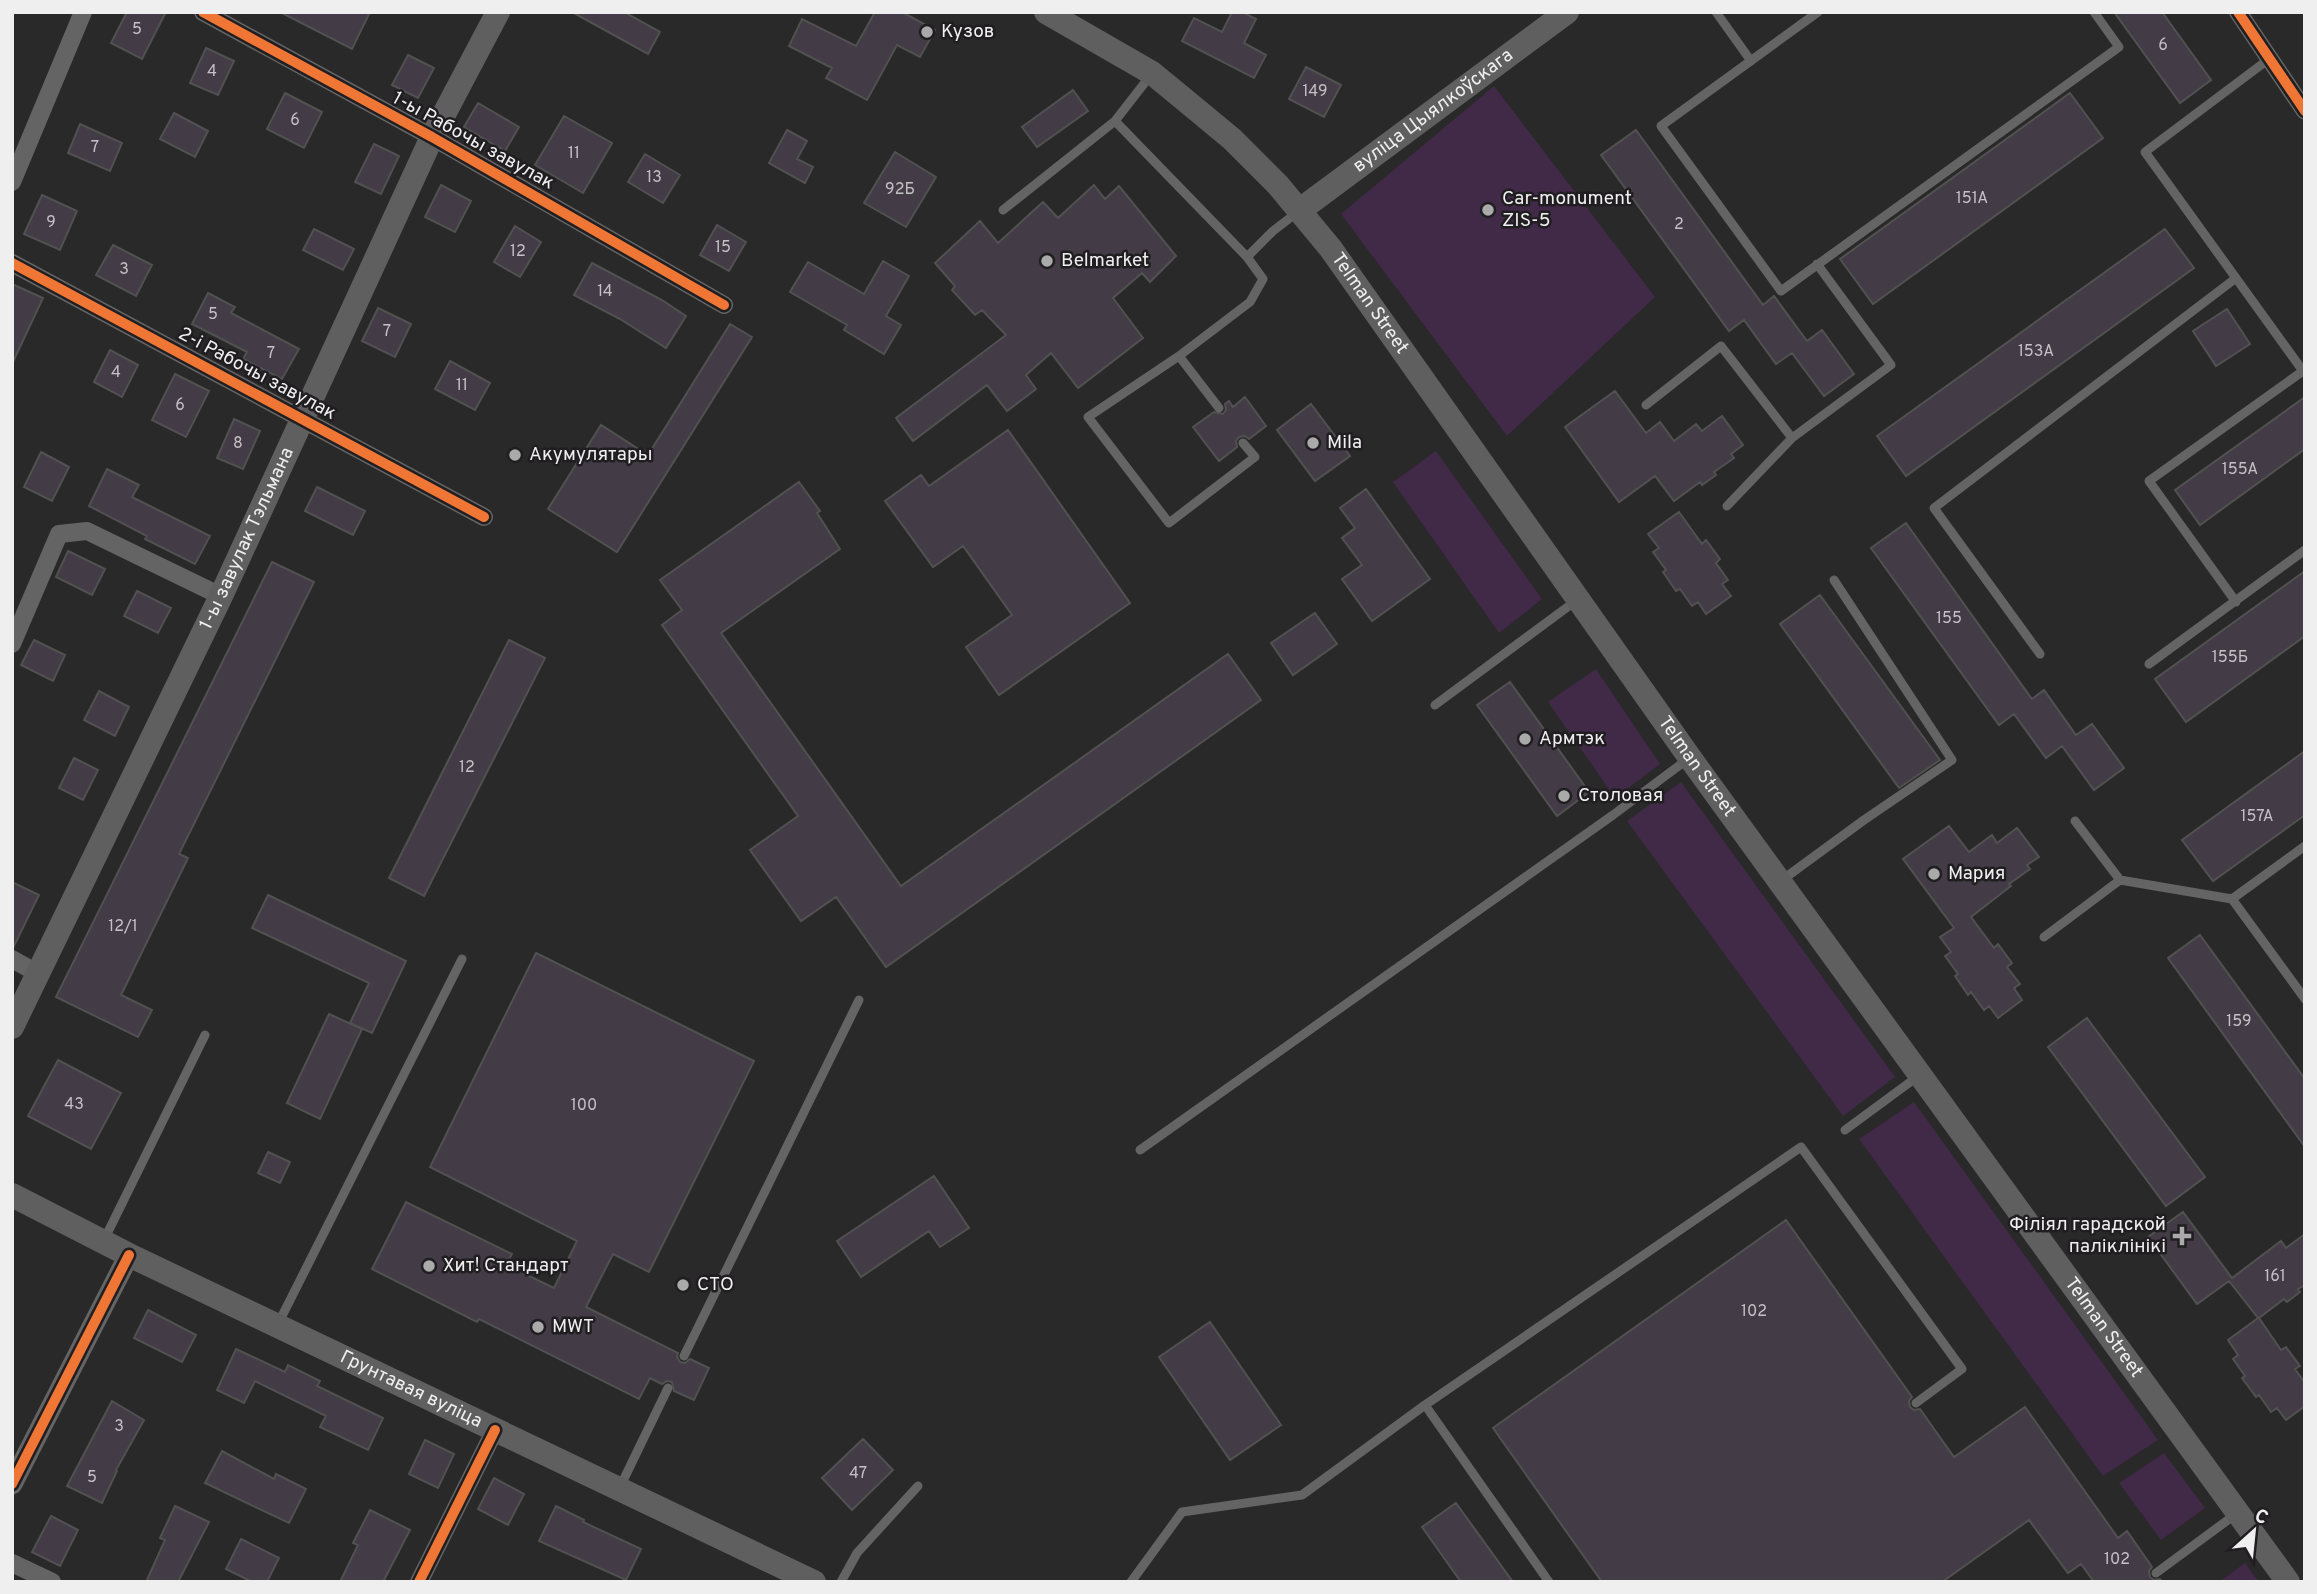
<svg xmlns="http://www.w3.org/2000/svg" width="2317" height="1594" font-family="Overpass,sans-serif">
	<style>
		.green { fill: #412948 }
		.building { fill: #433b46; stroke: #515151; stroke-width: 2 }
		.lines { fill: none; stroke-linecap: round; stroke-linejoin: round }
		.service { stroke: #646464; stroke-width: 9 }
		.minor { stroke: #646464; stroke-width: 18 }
		.tertiary { stroke: #646464; stroke-width: 21 }
		.secondary { stroke: #605f60; stroke-width: 24 }
		.cycleway-casing { stroke: #201e20; stroke-width: 15 }
		.cycleway { stroke: #f07635; stroke-width: 10 }
		.poi-dot { fill: #aaa; stroke: #201e20; stroke-width: 2.5 }
		.labels { text-anchor: middle; dominant-baseline: central; stroke-width: 5; stroke-linejoin: round; paint-order: stroke }
		.number-label { font-size: 16px; fill: #c5c2c6 }
		.poi-label { font-size: 19px; fill: #f0eff0; stroke: #201e20; text-anchor: start }
		.street-label { font-size: 19px; fill: #f0eff0; stroke: #201e20 }
	</style>
	<rect width="100%" height="100%" fill="#292929"/>
	<path class="green" d="M 1494,86 L 1655,297 L 1507,436 L 1341,214 Z
		M 1436,451 L 1542,599 L 1499,633 L 1393,482 Z
		M 1596,669 L 1660,764 L 1615,798 L 1548,702 Z
		M 1681,782 L 1895,1077 L 1843,1116 L 1627,821 Z
		M 1914,1102 L 2158,1440 L 2103,1476 L 1859,1139 Z
		M 2164,1453 L 2205,1508 L 2161,1540 L 2119,1483 Z
		M 2245,1563 L 2259,1582 L 2219,1582 Z"/>
	<path class="building" d="M 127,12 L 166,12 L 142,59 L 111,43 Z
		M 280,12 L 370,12 L 352,49 Z
		M 572,12 L 624,12 L 660,32 L 648,54 Z
		M 875,12 L 902,12 L 935,30 L 920,57 L 897,45 L 867,100 L 826,78 L 832,68 L 789,46 L 802,19 L 856,46 Z
		M 1232,12 L 1242,12 L 1256,19 L 1244,43 L 1266,55 L 1254,78 L 1182,41 L 1194,18 L 1222,32 Z
		M 2114,12 L 2162,12 L 2211,80 L 2180,103 Z
		M 206,48 L 234,61 L 218,95 L 190,83 Z
		M 408,55 L 434,68 L 418,98 L 392,85 Z
		M 1306,67 L 1341,85 L 1324,117 L 1289,99 Z
		M 1073,90 L 1088,111 L 1037,147 L 1022,127 Z
		M 285,93 L 322,112 L 304,148 L 267,129 Z
		M 2070,93 L 2103,138 L 1873,304 L 1840,259 Z
		M 478,103 L 519,127 L 505,151 L 464,127 Z
		M 174,113 L 208,131 L 195,157 L 160,139 Z
		M 564,116 L 612,143 L 583,193 L 535,165 Z
		M 80,124 L 122,143 L 110,171 L 68,153 Z
		M 787,130 L 807,141 L 797,159 L 813,167 L 805,183 L 769,163 Z
		M 1636,130 L 1763,305 L 1774,296 L 1807,341 L 1822,330 L 1854,374 L 1824,396 L 1792,353 L 1776,364 L 1744,320 L 1729,331 L 1601,155 Z
		M 374,144 L 399,156 L 381,194 L 355,182 Z
		M 895,152 L 936,177 L 906,227 L 864,203 Z
		M 645,154 L 680,175 L 663,203 L 628,182 Z
		M 441,185 L 471,201 L 455,232 L 425,217 Z
		M 1094,185 L 1105,199 L 1119,186 L 1176,256 L 1150,282 L 1142,273 L 1113,298 L 1143,338 L 1078,388 L 1051,353 L 1026,375 L 1036,389 L 1007,411 L 987,385 L 913,441 L 896,418 L 1006,335 L 982,310 L 975,315 L 952,290 L 955,286 L 935,263 L 980,221 L 998,243 L 1043,202 L 1058,218 Z
		M 42,195 L 77,211 L 60,250 L 24,234 Z
		M 717,225 L 746,242 L 729,271 L 700,255 Z
		M 515,226 L 541,242 L 520,277 L 494,262 Z
		M 314,229 L 354,249 L 343,270 L 303,250 Z
		M 2165,229 L 2194,268 L 1906,476 L 1877,436 Z
		M 113,245 L 152,265 L 136,296 L 96,275 Z
		M 883,261 L 909,276 L 886,316 L 901,325 L 884,354 L 844,330 L 847,325 L 790,292 L 808,262 L 864,294 Z
		M 592,263 L 662,300 L 686,316 L 666,348 L 620,319 L 574,295 Z
		M 12,284 L 43,298 L 12,364 Z
		M 208,293 L 235,307 L 231,313 L 299,349 L 282,379 L 243,359 L 247,352 L 192,324 Z
		M 378,308 L 411,324 L 395,357 L 362,341 Z
		M 2227,309 L 2250,344 L 2216,366 L 2193,331 Z
		M 730,324 L 752,337 L 617,552 L 548,509 L 601,425 L 648,455 Z
		M 110,350 L 138,365 L 122,397 L 94,382 Z
		M 450,361 L 490,383 L 475,410 L 435,389 Z
		M 175,374 L 209,391 L 186,437 L 152,420 Z
		M 1615,391 L 1646,433 L 1660,422 L 1674,441 L 1696,424 L 1702,431 L 1722,416 L 1743,445 L 1731,454 L 1734,458 L 1714,472 L 1716,475 L 1702,485 L 1700,482 L 1674,501 L 1655,476 L 1619,502 L 1565,427 Z
		M 1245,397 L 1266,426 L 1249,439 L 1245,436 L 1239,437 L 1236,441 L 1237,447 L 1219,461 L 1193,427 L 1214,412 L 1223,414 L 1226,410 L 1225,404 L 1229,401 L 1233,407 Z
		M 2305,397 L 2305,449 L 2200,525 L 2175,490 Z
		M 1311,404 L 1350,456 L 1315,481 L 1277,430 Z
		M 234,419 L 260,431 L 243,469 L 217,458 Z
		M 1008,430 L 1130,603 L 999,695 L 966,647 L 1012,615 L 963,546 L 933,567 L 885,501 L 921,475 L 929,486 Z
		M 41,452 L 69,467 L 52,501 L 24,487 Z
		M 107,469 L 139,485 L 132,497 L 210,536 L 195,564 L 145,539 L 147,536 L 89,506 Z
		M 799,482 L 820,511 L 817,513 L 840,549 L 721,633 L 901,886 L 1228,654 L 1261,700 L 886,967 L 836,897 L 801,921 L 750,850 L 798,816 L 662,625 L 682,610 L 660,580 Z
		M 317,487 L 365,511 L 353,535 L 305,511 Z
		M 1366,489 L 1430,579 L 1372,621 L 1342,579 L 1362,565 L 1342,538 L 1355,528 L 1340,508 Z
		M 1679,512 L 1702,544 L 1706,540 L 1720,559 L 1716,563 L 1728,580 L 1722,584 L 1731,596 L 1706,614 L 1698,602 L 1692,606 L 1680,589 L 1676,591 L 1663,572 L 1666,570 L 1653,552 L 1659,548 L 1648,534 Z
		M 1906,523 L 2032,699 L 2044,690 L 2076,735 L 2092,724 L 2124,768 L 2094,790 L 2062,746 L 2046,758 L 2014,714 L 1999,725 L 1871,548 Z
		M 68,551 L 105,569 L 92,595 L 56,577 Z
		M 272,562 L 314,582 L 179,854 L 188,858 L 121,995 L 152,1010 L 138,1037 L 56,997 Z
		M 2305,571 L 2305,636 L 2186,722 L 2155,679 Z
		M 137,591 L 171,608 L 158,633 L 124,616 Z
		M 1820,595 L 1940,760 L 1899,788 L 1780,624 Z
		M 1315,613 L 1337,644 L 1293,675 L 1271,643 Z
		M 34,640 L 65,655 L 53,681 L 21,665 Z
		M 509,640 L 545,658 L 424,896 L 389,878 Z
		M 1510,682 L 1589,792 L 1557,816 L 1477,705 Z
		M 99,691 L 129,707 L 115,736 L 84,720 Z
		M 2305,751 L 2305,815 L 2213,881 L 2182,840 Z
		M 74,758 L 98,770 L 83,800 L 59,788 Z
		M 1949,826 L 1969,852 L 1992,835 L 1997,843 L 2017,828 L 2039,857 L 2027,865 L 2030,869 L 2009,884 L 2011,886 L 1971,917 L 1994,948 L 1998,944 L 2012,963 L 2007,967 L 2020,984 L 2014,988 L 2022,1000 L 1998,1018 L 1989,1006 L 1984,1010 L 1971,992 L 1968,995 L 1955,976 L 1958,974 L 1945,956 L 1951,952 L 1940,937 L 1954,928 L 1903,859 Z
		M 12,882 L 39,895 L 13,948 L 12,948 Z
		M 268,895 L 406,961 L 372,1033 L 350,1023 L 369,983 L 252,928 Z
		M 2200,935 L 2305,1079 L 2305,1147 L 2168,958 Z
		M 536,953 L 754,1061 L 649,1272 L 613,1254 L 586,1307 L 678,1353 L 677,1357 L 680,1362 L 685,1363 L 690,1359 L 709,1368 L 694,1400 L 674,1391 L 672,1382 L 667,1381 L 662,1384 L 650,1378 L 639,1399 L 479,1319 L 477,1322 L 372,1269 L 406,1202 L 512,1254 L 506,1265 L 554,1288 L 577,1241 L 430,1167 Z
		M 329,1014 L 362,1029 L 320,1119 L 287,1103 Z
		M 2087,1018 L 2205,1177 L 2166,1206 L 2048,1047 Z
		M 58,1060 L 121,1093 L 91,1149 L 28,1116 Z
		M 268,1152 L 290,1162 L 280,1183 L 258,1173 Z
		M 934,1176 L 969,1228 L 940,1247 L 929,1231 L 861,1277 L 837,1241 Z
		M 2183,1212 L 2232,1278 L 2281,1241 L 2286,1248 L 2305,1234 L 2305,1285 L 2298,1289 L 2300,1292 L 2287,1302 L 2284,1299 L 2259,1318 L 2281,1350 L 2286,1347 L 2300,1366 L 2295,1369 L 2305,1383 L 2305,1406 L 2286,1420 L 2277,1408 L 2271,1412 L 2259,1395 L 2256,1397 L 2242,1378 L 2245,1376 L 2233,1359 L 2238,1355 L 2228,1340 L 2258,1318 L 2229,1281 L 2197,1304 L 2148,1237 Z
		M 1786,1220 L 1912,1397 L 1909,1401 L 1910,1407 L 1914,1410 L 1920,1409 L 1954,1457 L 2025,1407 L 2118,1538 L 2127,1531 L 2152,1567 L 2149,1571 L 2150,1577 L 2154,1580 L 2160,1579 L 2162,1582 L 2094,1582 L 2081,1564 L 2068,1573 L 2029,1520 L 1942,1582 L 1602,1582 L 1493,1428 Z
		M 148,1310 L 196,1335 L 182,1362 L 134,1338 Z
		M 1210,1322 L 1281,1425 L 1230,1460 L 1159,1357 Z
		M 236,1349 L 285,1372 L 288,1365 L 320,1381 L 317,1386 L 383,1418 L 368,1450 L 320,1427 L 326,1416 L 255,1381 L 244,1403 L 217,1390 Z
		M 112,1401 L 144,1420 L 116,1470 L 117,1471 L 102,1503 L 67,1486 Z
		M 863,1439 L 893,1470 L 852,1510 L 822,1478 Z
		M 425,1440 L 454,1454 L 438,1488 L 409,1474 Z
		M 222,1451 L 274,1479 L 276,1474 L 306,1489 L 289,1523 L 205,1483 Z
		M 494,1478 L 524,1494 L 508,1525 L 478,1509 Z
		M 1456,1503 L 1513,1582 L 1461,1582 L 1422,1527 Z
		M 175,1506 L 209,1522 L 178,1582 L 146,1582 L 165,1540 L 160,1538 Z
		M 556,1506 L 584,1520 L 583,1522 L 641,1549 L 626,1580 L 539,1541 Z
		M 370,1510 L 410,1530 L 383,1582 L 340,1582 L 358,1545 L 353,1543 Z
		M 51,1516 L 78,1530 L 60,1566 L 32,1552 Z
		M 241,1539 L 279,1558 L 267,1582 L 252,1582 L 226,1569 Z"/>
	<g class="lines">
		<path class="service" d="M 1716,12 L 1751,61
			M 1818,12 L 1661,126 L 1781,291 L 2119,47 L 2094,12
			M 1115,121 L 1150,76
			M 1003,210 L 1115,121 L 1247,257
			M 1179,356 L 1219,408
			M 1646,405 L 1721,346 L 1792,438
			M 1243,443 L 1255,457 L 1169,523 L 1088,417 L 1179,356 L 1250,302 L 1263,279 L 1247,257 L 1273,231 L 1299,211
			M 1727,506 L 1792,438 L 1891,365 L 1817,264
			M 2236,602 L 2149,481 L 2303,371 L 2145,152 L 2269,59
			M 2040,654 L 1934,508 L 2236,278
			M 2149,664 L 2305,550
			M 1435,705 L 1577,600
			M 2075,821 L 2120,880
			M 2305,846 L 2232,899 L 2305,999
			M 1782,880 L 1864,820 L 1952,760 L 1834,580
			M 2044,937 L 2120,880 L 2232,899
			M 1845,1130 L 1917,1077
			M 1140,1150 L 1613,815 L 1688,759
			M 104,1240 L 205,1035
			M 278,1324 L 462,959
			M 684,1356 L 859,1000
			M 1425,1405 L 1801,1147 L 1962,1369 L 1916,1403
			M 620,1487 L 668,1388
			M 2156,1573 L 2236,1514
			M 841,1582 L 857,1553 L 918,1486
			M 1131,1582 L 1182,1512 L 1302,1495 L 1425,1405 L 1549,1582"/>
		<path class="minor" d="M 203,12 L 432,137 L 724,305
			M 2238,12 L 2305,111
			M 12,182 L 83,12
			M 12,263 L 484,517
			M 12,644 L 59,534 L 87,531 L 221,596
			M 12,959 L 37,973
			M 12,1563 L 52,1582
			M 419,1582 L 495,1430"/>
		<path class="tertiary" d="M 12,1484 L 129,1255"/>
		<g class="secondary">
			<path id="s1" d="M 1046,12 L 1152,73 L 1174,91 L 1232,139 L 1278,185 L 1331,249 L 1690,758 L 2288,1582"/>
			<path id="s2" d="M 1300,210 L 1567,12"/>
			<path id="s3" d="M 12,1027 L 221,596 L 432,137 L 498,12"/>
			<path id="s4" d="M 12,1195 L 129,1255 L 814,1582"/>
		</g>
		<g class="cycleway-casing">
			<path id="cycleway" d="M 203,12 L 432,137 L 724,305
				M 2238,12 L 2305,111
				M 12,263 L 484,517
				M 12,1484 L 129,1255
				M 419,1582 L 495,1430"/>
		</g>
		<use href="#cycleway" class="cycleway"/>
	</g>
	<g class="poi-dot">
		<circle cx="927" cy="32" r="7"/>
		<circle cx="1488" cy="210" r="7"/>
		<circle cx="1047" cy="261" r="7"/>
		<circle cx="1313" cy="443" r="7"/>
		<circle cx="515" cy="455" r="7"/>
		<circle cx="1525" cy="739" r="7"/>
		<circle cx="1564" cy="796" r="7"/>
		<circle cx="1934" cy="874" r="7"/>
		<path d="M2178.5 1225.5h7v7h7v7h-7v7h-7v-7h-7v-7h7z"/>
		<circle cx="429" cy="1266" r="7"/>
		<circle cx="683" cy="1285" r="7"/>
		<circle cx="538" cy="1327" r="7"/>
	</g>
	<g class="labels">
		<g class="number-label">
			<text x="137" y="30">5</text>
			<text x="2163" y="46">6</text>
			<text x="212" y="72">4</text>
			<text x="1315" y="92">149</text>
			<text x="295" y="121">6</text>
			<text x="95" y="148">7</text>
			<text x="574" y="154">11</text>
			<text x="654" y="178">13</text>
			<text x="900" y="190">92Б</text>
			<text x="1972" y="199">151А</text>
			<text x="51" y="223">9</text>
			<text x="1679" y="225">2</text>
			<text x="723" y="248">15</text>
			<text x="518" y="252">12</text>
			<text x="124" y="270">3</text>
			<text x="605" y="292">14</text>
			<text x="213" y="315">5</text>
			<text x="387" y="332">7</text>
			<text x="2036" y="352">153А</text>
			<text x="271" y="354">7</text>
			<text x="116" y="373">4</text>
			<text x="462" y="386">11</text>
			<text x="180" y="406">6</text>
			<text x="238" y="444">8</text>
			<text x="2240" y="470">155А</text>
			<text x="1949" y="619">155</text>
			<text x="2230" y="658">155Б</text>
			<text x="467" y="768">12</text>
			<text x="2257" y="817">157А</text>
			<text x="123" y="927">12/1</text>
			<text x="2239" y="1022">159</text>
			<text x="74" y="1105">43</text>
			<text x="584" y="1106">100</text>
			<text x="2275" y="1277">161</text>
			<text x="1754" y="1312">102</text>
			<text x="119" y="1427">3</text>
			<text x="858" y="1474">47</text>
			<text x="92" y="1478">5</text>
			<text x="2117" y="1560">102</text>
		</g>
		<g class="poi-label">
			<text x="941" y="32">Кузов</text>
			<text x="1502" y="199">Car-monument<tspan x="1502" dy="22">ZIS-5</tspan></text>
			<text x="1061" y="261">Belmarket</text>
			<text x="1327" y="443">Mila</text>
			<text x="529" y="455">Акумулятары</text>
			<text x="1539" y="739">Армтэк</text>
			<text x="1578" y="796">Столовая</text>
			<text x="1948" y="874">Мария</text>
			<text x="2166" y="1225" text-anchor="end">Філіял гарадской<tspan x="2166" dy="22">паліклінікі</tspan></text>
			<text x="443" y="1266">Хит! Стандарт</text>
			<text x="697" y="1285">СТО</text>
			<text x="552" y="1327">MWT</text>
		</g>
		<g class="street-label">
			<text stroke="none"><textPath href="#s2" startOffset="166">вуліца Цыялкоўскага</textPath></text>
			<text transform="translate(473 141) rotate(29)">1-ы Рабочы завулак</text>
			<text stroke="none"><textPath href="#s1" startOffset="441">Telman Street</textPath></text>
			<text transform="translate(257 374) rotate(28)">2-і Рабочы завулак</text>
			<text stroke="none"><textPath href="#s3" startOffset="542">1-ы завулак Тэльмана</textPath></text>
			<text stroke="none"><textPath href="#s1" startOffset="1008">Telman Street</textPath></text>
			<text stroke="none"><textPath href="#s1" startOffset="1701">Telman Street</textPath></text>
			<text stroke="none"><textPath href="#s4" startOffset="444">Грунтавая вуліца</textPath></text>
		</g>
	</g>
	<rect width="2317" height="1594" fill="none" stroke="#f0eff0" stroke-width="28"/>
	<g transform="translate(2254 1531) rotate(27)" stroke="#201e20" stroke-width="5" paint-order="stroke">
	<path d="M0-5L12 26L0 18L-12 26Z" fill="#f0eff0"/>
	<text y="-10" font-size="19" font-weight="bold" text-anchor="middle" fill="#f0eff0">С</text>
	</g>
</svg>
